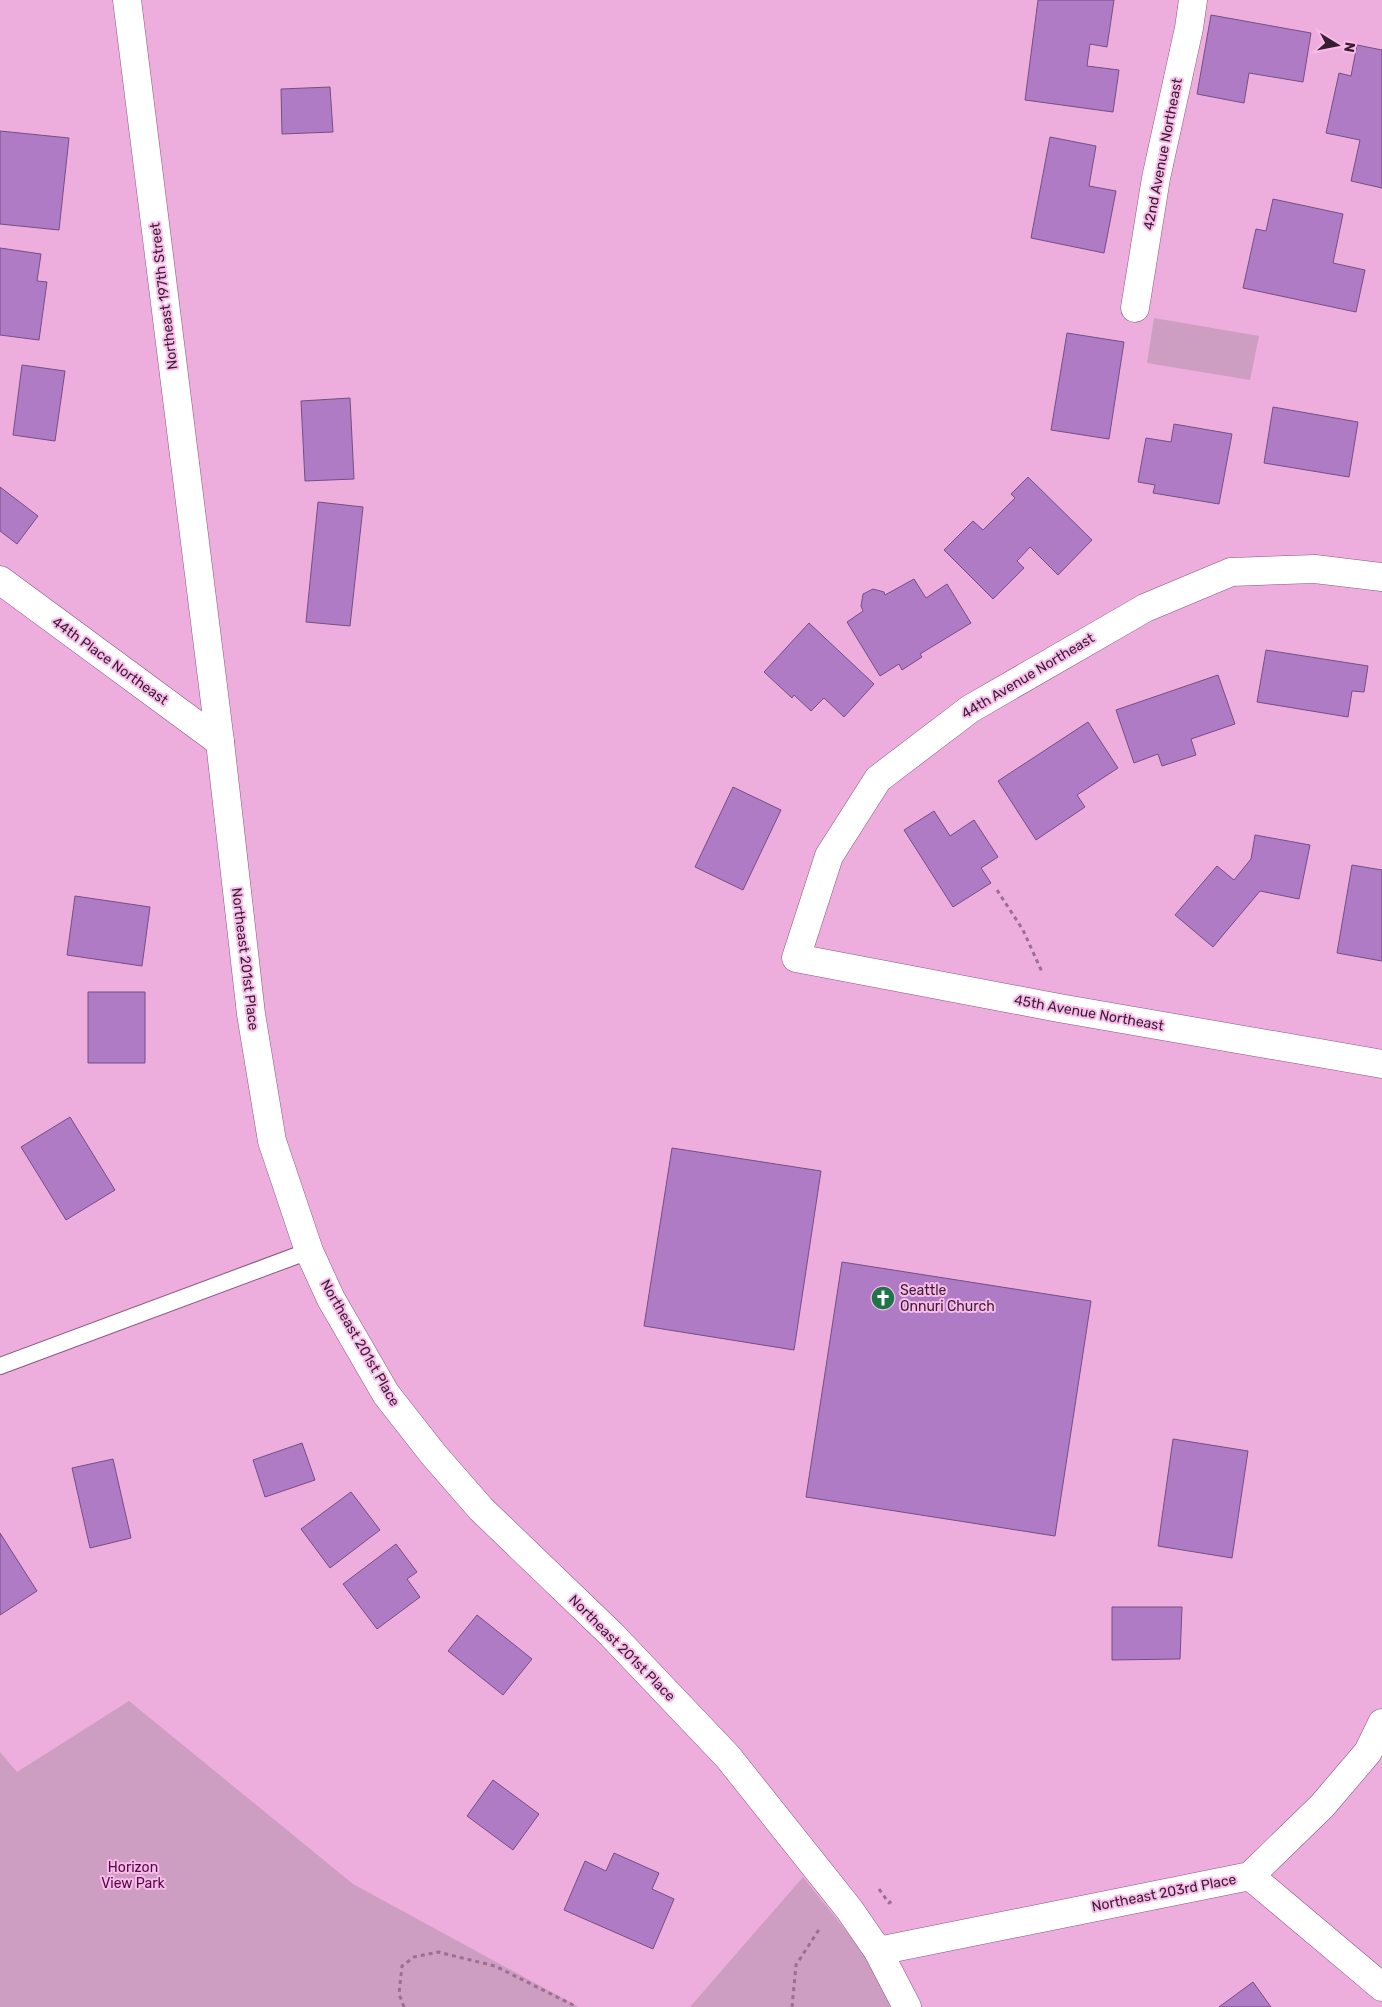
<svg xmlns="http://www.w3.org/2000/svg" width="1382" height="2007" font-family="Rubik,sans-serif">
	<style>
		.green { fill: #ce9dc2 }
		.building { fill: #b07bc5; stroke: #754e84 }
		.lines { fill: none; stroke-linecap: round; stroke-linejoin: round }
		.lane-casing { stroke: #8d5580; stroke-width: 18 }
		.street-casing { stroke: #8d5580; stroke-width: 29 }
		.secondary-casing { stroke: #8d5580; stroke-width: 29 }
		.path { stroke: #9c6e90; stroke-width: 3; stroke-dasharray: 4 4; stroke-linecap: butt }
		.lane { stroke: #fff; stroke-width: 16 }
		.street { stroke: #fff; stroke-width: 28 }
		.secondary { stroke: #fff; stroke-width: 28 }
		.labels { text-anchor: middle; dominant-baseline: central; stroke-width: 4; stroke-linejoin: round; paint-order: stroke }
		.street-label { font-size: 14px; fill: #361e30; stroke: #fabbea }
		.poi-label { font-size: 14px; fill: #361e30; stroke: #fabbea; text-anchor: start }
		.park-label { font-size: 14px; fill: #510a45; stroke: #fabbea }
	</style>
	<rect width="100%" height="100%" fill="#edaedd"/>
	<path class="green" d="M 1154,318 L 1259,336 L 1250,380 L 1147,363 Z
		M 129,1701 L 353,1884 L 579,2007 L 0,2007 L 0,1752 L 17,1772 Z
		M 803,1877 L 907,2007 L 690,2007 Z"/>
	<path class="building" d="M 1038,0 L 1114,0 L 1107,47 L 1090,44 L 1087,66 L 1119,70 L 1113,112 L 1025,100 Z
		M 1211,15 L 1311,33 L 1303,82 L 1249,73 L 1244,103 L 1197,94 Z
		M 1357,45 L 1382,50 L 1382,188 L 1351,181 L 1360,140 L 1326,133 L 1339,73 L 1351,76 Z
		M 330,87 L 333,132 L 282,134 L 281,89 Z
		M 0,131 L 69,138 L 59,230 L 0,224 Z
		M 1050,137 L 1096,146 L 1089,186 L 1116,191 L 1104,253 L 1031,238 Z
		M 1273,199 L 1343,214 L 1333,263 L 1365,270 L 1356,312 L 1243,288 L 1256,229 L 1266,231 Z
		M 0,248 L 41,254 L 37,281 L 47,282 L 39,340 L 0,335 Z
		M 1067,333 L 1124,342 L 1109,439 L 1051,430 Z
		M 22,365 L 65,371 L 55,441 L 13,435 Z
		M 350,398 L 354,479 L 305,481 L 301,401 Z
		M 1273,407 L 1358,422 L 1349,477 L 1264,463 Z
		M 1174,424 L 1232,434 L 1219,504 L 1153,493 L 1155,485 L 1138,482 L 1146,438 L 1171,442 Z
		M 1028,477 L 1092,540 L 1058,575 L 1030,547 L 1017,561 L 1024,568 L 993,599 L 944,550 L 973,521 L 983,530 L 1015,498 L 1011,494 Z
		M 0,487 L 38,516 L 17,544 L 0,531 Z
		M 318,502 L 363,507 L 350,626 L 306,622 Z
		M 914,579 L 926,598 L 947,584 L 971,623 L 920,654 L 922,657 L 902,670 L 899,664 L 880,676 L 847,622 L 863,611 L 861,606 L 863,594 L 873,589 L 884,592 L 885,595 Z
		M 809,623 L 874,684 L 844,717 L 824,698 L 811,711 L 794,695 L 792,698 L 764,672 Z
		M 1266,650 L 1368,666 L 1364,692 L 1352,691 L 1348,717 L 1257,702 Z
		M 1218,675 L 1235,724 L 1191,739 L 1196,755 L 1162,766 L 1158,754 L 1134,763 L 1116,710 Z
		M 1088,722 L 1118,768 L 1077,795 L 1085,807 L 1036,840 L 998,781 Z
		M 733,787 L 781,810 L 743,890 L 695,867 Z
		M 934,811 L 950,836 L 974,820 L 998,857 L 981,868 L 991,883 L 953,907 L 904,830 Z
		M 1255,835 L 1310,845 L 1299,899 L 1260,891 L 1213,947 L 1175,915 L 1217,866 L 1234,880 L 1251,859 Z
		M 1352,865 L 1382,870 L 1382,961 L 1337,953 Z
		M 75,896 L 150,907 L 142,966 L 67,955 Z
		M 88,992 L 145,992 L 145,1063 L 88,1063 Z
		M 70,1117 L 115,1190 L 66,1220 L 21,1147 Z
		M 672,1148 L 821,1171 L 794,1350 L 644,1326 Z
		M 842,1262 L 1091,1301 L 1055,1536 L 806,1497 Z
		M 1173,1439 L 1248,1451 L 1232,1558 L 1158,1546 Z
		M 302,1443 L 315,1480 L 265,1497 L 253,1460 Z
		M 113,1459 L 131,1538 L 90,1548 L 72,1468 Z
		M 351,1492 L 380,1530 L 330,1568 L 301,1529 Z
		M 0,1533 L 37,1591 L 0,1615 Z
		M 396,1544 L 417,1572 L 407,1579 L 420,1597 L 377,1629 L 343,1584 Z
		M 1112,1607 L 1182,1607 L 1180,1659 L 1112,1660 Z
		M 477,1615 L 532,1659 L 503,1695 L 448,1651 Z
		M 493,1780 L 539,1814 L 513,1850 L 467,1816 Z
		M 614,1853 L 659,1873 L 652,1889 L 674,1899 L 653,1949 L 564,1910 L 585,1861 L 606,1871 Z
		M 1253,1982 L 1271,2007 L 1219,2007 Z"/>
	<g class="lines">
		<g class="lane-casing">
			<path id="lane" d="M 0,1366 L 309,1251"/>
		</g>
		<g class="street-casing">
			<path id="street" d="M 1135,308 L 1156,178 L 1189,28 L 1193,0
				M 1382,577 L 1315,569 L 1231,572 L 1145,608 L 970,709 L 878,779 L 829,856 L 796,958 L 1059,1008 L 1382,1064
				M 0,580 L 220,742
				M 1250,1876 L 1382,1987
				M 878,1951 L 1250,1876 L 1322,1806 L 1368,1752 L 1382,1723"/>
		</g>
		<g class="secondary-casing">
			<path id="secondary" d="M 127,0 L 220,742 L 251,1014 L 272,1141 L 309,1251 L 331,1299 L 386,1394 L 433,1454 L 481,1509 L 611,1634 L 728,1757 L 849,1909 L 878,1951 L 907,2007"/>
		</g>
		<path class="path" d="M 997,890 L 1023,930 L 1042,972
			M 879,1889 L 889,1903 L 893,1900
			M 404,2007 L 399,1994 L 402,1966 L 414,1957 L 438,1952 L 495,1966 L 577,2007
			M 792,2007 L 796,1965 L 820,1928"/>
		<use href="#lane" class="lane"/>
		<use href="#street" class="street"/>
		<use href="#secondary" class="secondary"/>
	</g>
	<defs>
		<g id="church-disc" transform="scale(1.25)"><circle r="9.5" fill="#1e7548" stroke="#fabbea"/><path d="M-1.2-6h2.4v3.5h3.3v2.4h-3.3V6h-2.4V-.1h-3.3v-2.4h3.3Z" fill="#fff"/></g>
	</defs>
	<g fill-rule="evenodd">
		<use href="#church-disc" x="883" y="1298"/>
	</g>
	<g class="labels">
		<g class="street-label">
			<text transform="translate(1163 154) rotate(-79)">42nd Avenue Northeast</text>
			<text transform="translate(164 296) rotate(-97)">Northeast 197th Street</text>
			<text transform="translate(110 661) rotate(36)">44th Place Northeast</text>
			<text transform="translate(1028 676) rotate(-31)">44th Avenue Northeast</text>
			<text transform="translate(245 959) rotate(83)">Northeast 201st Place</text>
			<text transform="translate(1089 1013) rotate(10)">45th Avenue Northeast</text>
			<text transform="translate(360 1343) rotate(60)">Northeast 201st Place</text>
			<text transform="translate(622 1648) rotate(45)">Northeast 201st Place</text>
			<text transform="translate(1164 1893) rotate(-11)">Northeast 203rd Place</text>
		</g>
		<g class="poi-label">
			<text x="900" y="1290">Seattle<tspan x="900" dy="16">Onnuri Church</tspan></text>
		</g>
		<g class="park-label">
			<text x="133" y="1867">Horizon<tspan x="133" dy="16">View Park</tspan></text>
		</g>
	</g>
	<g transform="translate(1337 45) rotate(100)" stroke="#fabbea" stroke-width="4" paint-order="stroke">
	<path d="M0-4L9 19L0 12L-9 19Z" fill="#361e30"/>
	<text y="-8" font-size="14" font-weight="bold" text-anchor="middle" fill="#361e30">N</text>
	</g>
</svg>
